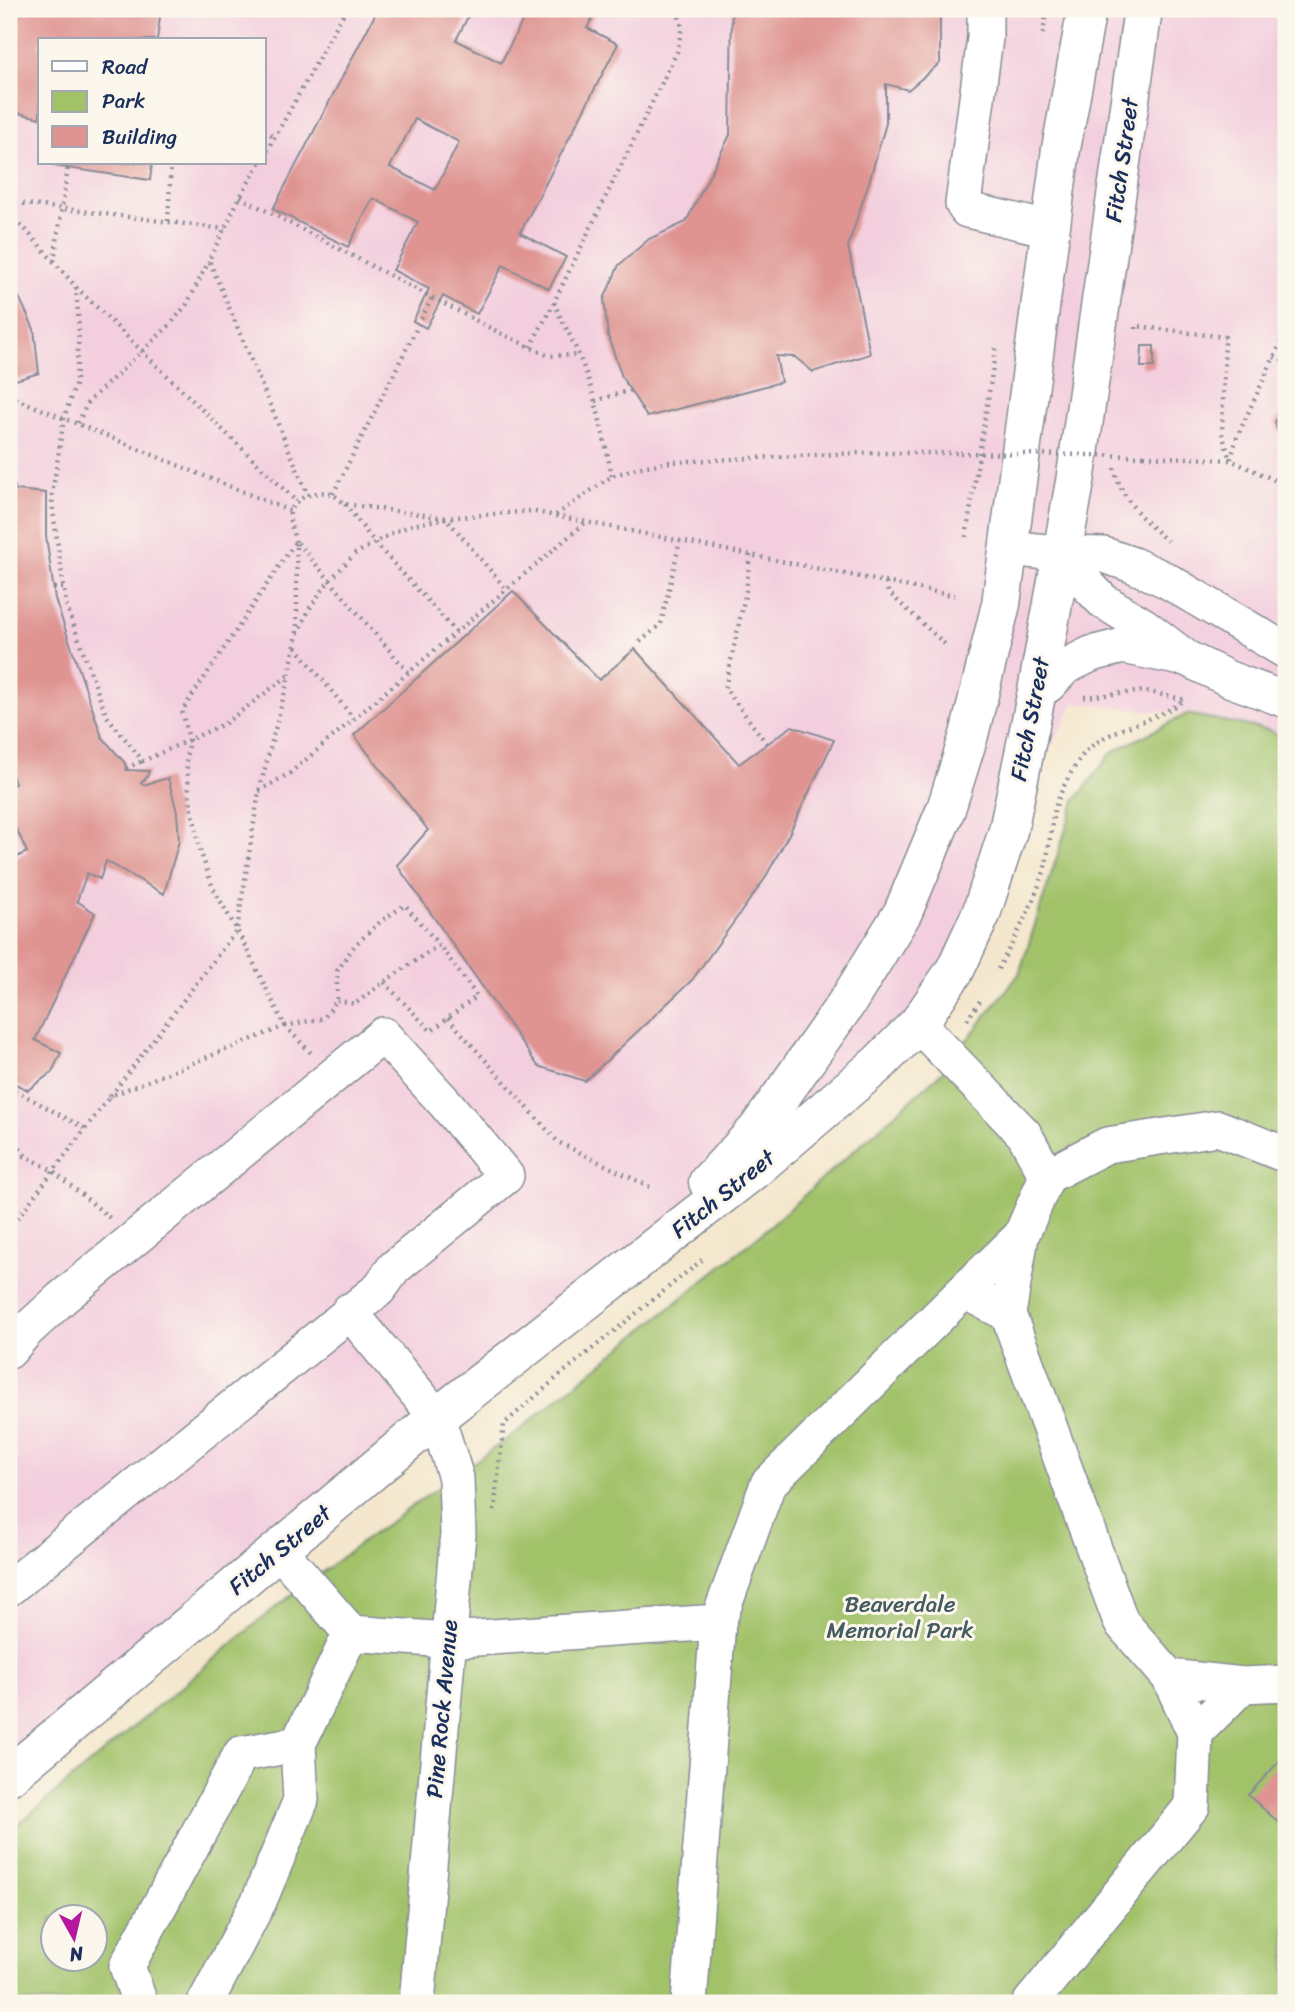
<svg xmlns="http://www.w3.org/2000/svg" width="1295" height="2012" font-family="Sriracha,sans-serif">
	<style>
		.built { fill: #f3cfde; fill-rule: evenodd }
		.green { fill: #a2c26a; stroke: #5e7864; stroke-width: 2; fill-rule: evenodd }
		.building { fill: #df9492; fill-rule: evenodd }
		.lines { fill: none; stroke-linecap: round; stroke-linejoin: round }
		.minor-casing { stroke: #888b96; stroke-width: 38 }
		.major-casing { stroke: #888b96; stroke-width: 41 }
		.path { stroke: #888b96; stroke-width: 4.5; stroke-dasharray: 2 5; stroke-linecap: butt }
		.minor { stroke: #fff; stroke-width: 35 }
		.major { stroke: #fff; stroke-width: 38 }
		.path-bridge { stroke: #888b96; stroke-width: 4.5; stroke-dasharray: 2 5; stroke-linecap: butt }
		.labels { text-anchor: middle; dominant-baseline: central; stroke-width: 6; stroke-linejoin: round; paint-order: stroke }
		.street-label { font-size: 23px; fill: #1b2f5e; stroke: #fbf7ec }
		.park-label { font-size: 23px; fill: #445b62; stroke: #fbf7ec }
	</style>
	<rect width="100%" height="100%" fill="#fbf7ec"/>
	<filter id="ink" filterUnits="userSpaceOnUse"><feTurbulence type="fractalNoise" baseFrequency=".0143" numOctaves="2"/><feDisplacementMap in="SourceGraphic" scale="14" xChannelSelector="R" yChannelSelector="G"/><feConvolveMatrix kernelMatrix="1 2 1 2 8 2 1 2 1" color-interpolation-filters="sRGB"/></filter>
	<filter id="wash" filterUnits="userSpaceOnUse"><feTurbulence type="fractalNoise" baseFrequency=".00686" numOctaves="4" result="noise"/><feDisplacementMap in="SourceGraphic" scale="28" xChannelSelector="R" yChannelSelector="G"/><feGaussianBlur stdDeviation="1.57" result="paint"/><feColorMatrix in="noise" values="0 0 0 0 0 0 0 0 0 0 0 0 0 0 0 0 0 1.4 0 .05"/><feComposite in="paint" operator="in"/></filter>
	<g filter="url(#wash)">
		<rect width="100%" height="100%" fill="#f4e7cd"/>
		<path class="built" d="M 9,9 L 1286,9 L 1286,739 L 1269,730 L 1187,714 L 1074,703 L 1008,831 L 918,1024 L 9,1774 ZM 40,40 L 264,40 L 264,163 L 40,163 Z"/>
		<path class="green" d="M 1187,714 L 1269,730 L 1286,739 L 1286,2003 L 9,2003 L 9,1832 L 266,1615 L 366,1539 L 518,1431 L 762,1233 L 941,1073 L 1019,974 L 1075,801 L 1112,752 ZM 52,1918 L 94,1918 L 94,1960 L 52,1960 Z"/>
		<g id="blocks">
			<path class="building" d="M 9,9 L 161,9 L 157,40 L 40,40 L 40,118 L 9,111 Z
				M 378,9 L 472,9 L 456,40 L 501,63 L 525,16 L 512,9 L 550,9 L 562,15 L 566,9 L 597,9 L 587,28 L 618,44 L 520,233 L 566,257 L 549,289 L 503,265 L 477,314 L 443,296 L 426,328 L 413,321 L 429,289 L 393,270 L 418,222 L 373,198 L 348,247 L 273,209 ZM 415,119 L 459,142 L 435,190 L 390,167 Z
				M 732,9 L 940,9 L 940,63 L 908,90 L 886,84 L 886,123 L 869,182 L 848,246 L 870,354 L 813,372 L 795,357 L 776,356 L 781,382 L 647,417 L 622,377 L 608,336 L 604,299 L 619,265 L 649,239 L 686,222 L 730,135 Z
				M 55,163 L 152,163 L 150,180 L 54,166 Z
				M 9,284 L 20,299 L 34,329 L 39,373 L 9,382 Z
				M 1142,346 L 1154,346 L 1154,367 L 1141,367 Z
				M 1286,414 L 1286,432 L 1284,433 L 1278,431 L 1275,422 L 1277,418 Z
				M 9,469 L 16,490 L 46,493 L 46,536 L 55,599 L 102,737 L 125,763 L 126,770 L 149,771 L 147,777 L 141,783 L 143,785 L 168,778 L 177,812 L 179,841 L 164,894 L 106,861 L 100,879 L 87,873 L 77,901 L 95,913 L 35,1040 L 61,1053 L 52,1072 L 28,1090 L 9,1081 L 9,868 L 15,858 L 27,852 L 17,830 L 9,827 L 9,786 L 15,784 L 9,765 Z
				M 513,591 L 599,680 L 635,649 L 739,764 L 792,726 L 834,740 L 789,834 L 764,880 L 692,980 L 585,1081 L 538,1066 L 397,865 L 428,830 L 354,735 Z
				M 1286,1754 L 1286,1829 L 1248,1795 Z"/>
		</g>
	</g>
	<g filter="url(#ink)">
		<use href="#blocks" fill-opacity="0" stroke="#888b96" stroke-width="2"/>
		<g class="lines">
			<g class="minor-casing">
				<path id="minor" d="M 985,9 L 985,38 L 963,204 L 967,210 L 1050,229
					M 1009,548 L 1064,554 L 1104,555 L 1133,565 L 1166,580 L 1286,651
					M 1064,554 L 1080,577 L 1103,601 L 1144,626 L 1186,658 L 1229,679 L 1286,700
					M 1037,691 L 1048,685 L 1065,667 L 1091,654 L 1123,646 L 1177,657
					M 918,1024 L 1024,1134 L 1047,1176
					M 1286,1155 L 1218,1128 L 1107,1145 L 1047,1176 L 1021,1236 L 1008,1314 L 1121,1622 L 1169,1677 L 1243,1685 L 1286,1683
					M 964,1291 L 1021,1236
					M 349,1311 L 437,1417 L 456,1478 L 458,1534 L 417,2003
					M 9,1351 L 26,1331 L 62,1298 L 383,1035 L 446,1104 L 506,1176 L 394,1268 L 379,1289 L 9,1588
					M 280,1551 L 351,1633 L 447,1640 L 718,1622
					M 1195,1733 L 1243,1685
					M 140,2003 L 127,1966 L 241,1754 L 298,1744
					M 205,2003 L 259,1901 L 301,1800 L 298,1744 L 351,1633
					M 689,2003 L 718,1622 L 768,1484 L 964,1291 L 1008,1314
					M 1030,2003 L 1192,1806 L 1195,1733 L 1169,1677"/>
			</g>
			<g class="major-casing">
				<path id="major" d="M 708,1182 L 758,1129 L 850,998 L 903,912 L 946,809 L 969,735 L 1001,604 L 1061,149 L 1087,9
					M 9,1776 L 437,1417 L 755,1169 L 879,1063 L 918,1024 L 955,970 L 981,914 L 1008,831 L 1037,691 L 1075,482 L 1143,9"/>
			</g>
			<path class="path" d="M 1043,34 L 1047,9
				M 264,131 L 276,137
				M 264,157 L 346,9
				M 260,163 L 240,197 L 209,260 L 308,495
				M 240,197 L 498,332 L 549,356 L 579,355
				M 9,202 L 225,229
				M 9,216 L 25,229 L 76,287 L 297,502
				M 168,221 L 171,163
				M 54,261 L 68,167
				M 76,287 L 79,327 L 76,382 L 64,418 L 52,495 L 53,511 L 66,604 L 106,715 L 143,761 L 224,724 L 288,676
				M 1136,329 L 1136,326 L 1225,337 L 1222,433 L 1230,460
				M 530,347 L 554,303
				M 1274,357 L 1286,362
				M 9,396 L 290,511
				M 595,401 L 630,390
				M 78,423 L 88,402 L 170,325 L 187,304 L 209,261
				M 1144,456 L 1230,460 L 1286,485
				M 1231,459 L 1237,437 L 1286,331
				M 1114,468 C 1122,501 1143,519 1167,541
				M 612,476 C 603,435 596,394 579,356 C 572,337 561,321 554,302 L 677,52 L 682,27 L 677,9
				M 333,494 L 432,298
				M 345,504 L 375,543 L 456,632
				M 556,515 L 612,476 L 636,468 L 669,462 L 859,453 L 960,453
				M 966,537 L 996,348
				M 750,555 L 746,591 L 725,688 L 767,744
				M 886,583 L 888,592 L 947,646
				M 54,588 L 64,588
				M 297,633 C 297,604 297,574 296,545 C 295,534 288,524 290,513 C 294,497 318,489 331,494 C 336,496 341,501 345,504 L 446,518 L 506,589
				M 640,642 L 661,624 L 680,541
				M 296,647 L 354,719
				M 1084,697 L 1145,691 L 1186,700
				M 126,768 L 143,761
				M 259,791 L 290,773 L 586,522
				M 998,969 C 1014,940 1031,909 1042,877 C 1050,855 1049,831 1055,809 C 1060,791 1071,771 1082,756 C 1107,725 1159,723 1184,699
				M 337,1000 L 355,1004 L 384,982 L 439,945 L 477,996 L 431,1031 L 384,982
				M 448,1018 L 558,1142 L 650,1187
				M 967,1020 L 982,998
				M 285,1026 L 324,1018 L 337,1000 L 337,971 L 355,945 L 381,921 L 405,905 L 439,945
				M 285,1026 L 311,1053
				M 9,1087 L 84,1128
				M 108,1097 L 285,1026 L 237,930 L 213,888 L 200,850 L 190,799 L 186,759 L 189,739 L 182,711 L 296,541 L 408,672
				M 9,1098 L 11,1088
				M 9,1131 L 10,1136 L 26,1156 L 52,1170 L 110,1218
				M 9,1157 L 25,1156
				M 9,1229 L 237,930 L 259,791 L 289,676 L 297,634 L 311,606 L 329,581 L 355,554 L 392,533 L 412,525 L 446,518 L 531,511 L 955,596
				M 494,1511 L 504,1424 L 560,1375 L 702,1260"/>
			<use href="#minor" class="minor"/>
			<use href="#major" class="major"/>
			<path class="path-bridge" d="M 960,453 L 1144,456"/>
		</g>
	</g>
	<g class="labels">
		<g class="street-label">
			<text transform="translate(1122 160) rotate(-82)">Fitch Street</text>
			<text transform="translate(1030 719) rotate(-79)">Fitch Street</text>
			<text transform="translate(723 1194) rotate(-39)">Fitch Street</text>
			<text transform="translate(280 1550) rotate(-40)">Fitch Street</text>
			<text transform="translate(442 1709) rotate(-85)">Pine Rock Avenue</text>
		</g>
		<g class="park-label">
			<text x="900" y="1604">Beaverdale<tspan x="900" dy="26">Memorial Park</tspan></text>
		</g>
	</g>
	<rect width="1295" height="2012" fill="none" stroke="#fbf7ec" stroke-width="35"/>
	<rect x="38" y="38" width="228" height="126" fill="#fbf7ec" stroke="#a1a7b3" stroke-width="2"/>
	<rect x="52" y="61" width="35" height="10" fill="#ffffff" stroke="#a1a7b3" stroke-width="2"/>
	<text x="102" y="74" font-size="21" fill="#1b2f5e">Road</text>
	<rect x="52" y="91" width="35" height="21" fill="#a2c26a" stroke="#a1a7b3" stroke-width="2"/>
	<text x="102" y="108" font-size="21" fill="#1b2f5e">Park</text>
	<rect x="52" y="126" width="35" height="21" fill="#df9492" stroke="#a1a7b3" stroke-width="2"/>
	<text x="102" y="144" font-size="21" fill="#1b2f5e">Building</text>
	<g transform="translate(74 1938) rotate(172)"><circle r="33" fill="#fbf7ec" stroke="#a1a7b3" stroke-width="2"/>
	<path d="M0-5L12 26L0 18L-12 26Z" fill="#b5179e"/>
	<text y="-10" font-size="19" font-weight="bold" text-anchor="middle" fill="#1b2f5e">N</text>
	</g>
</svg>
